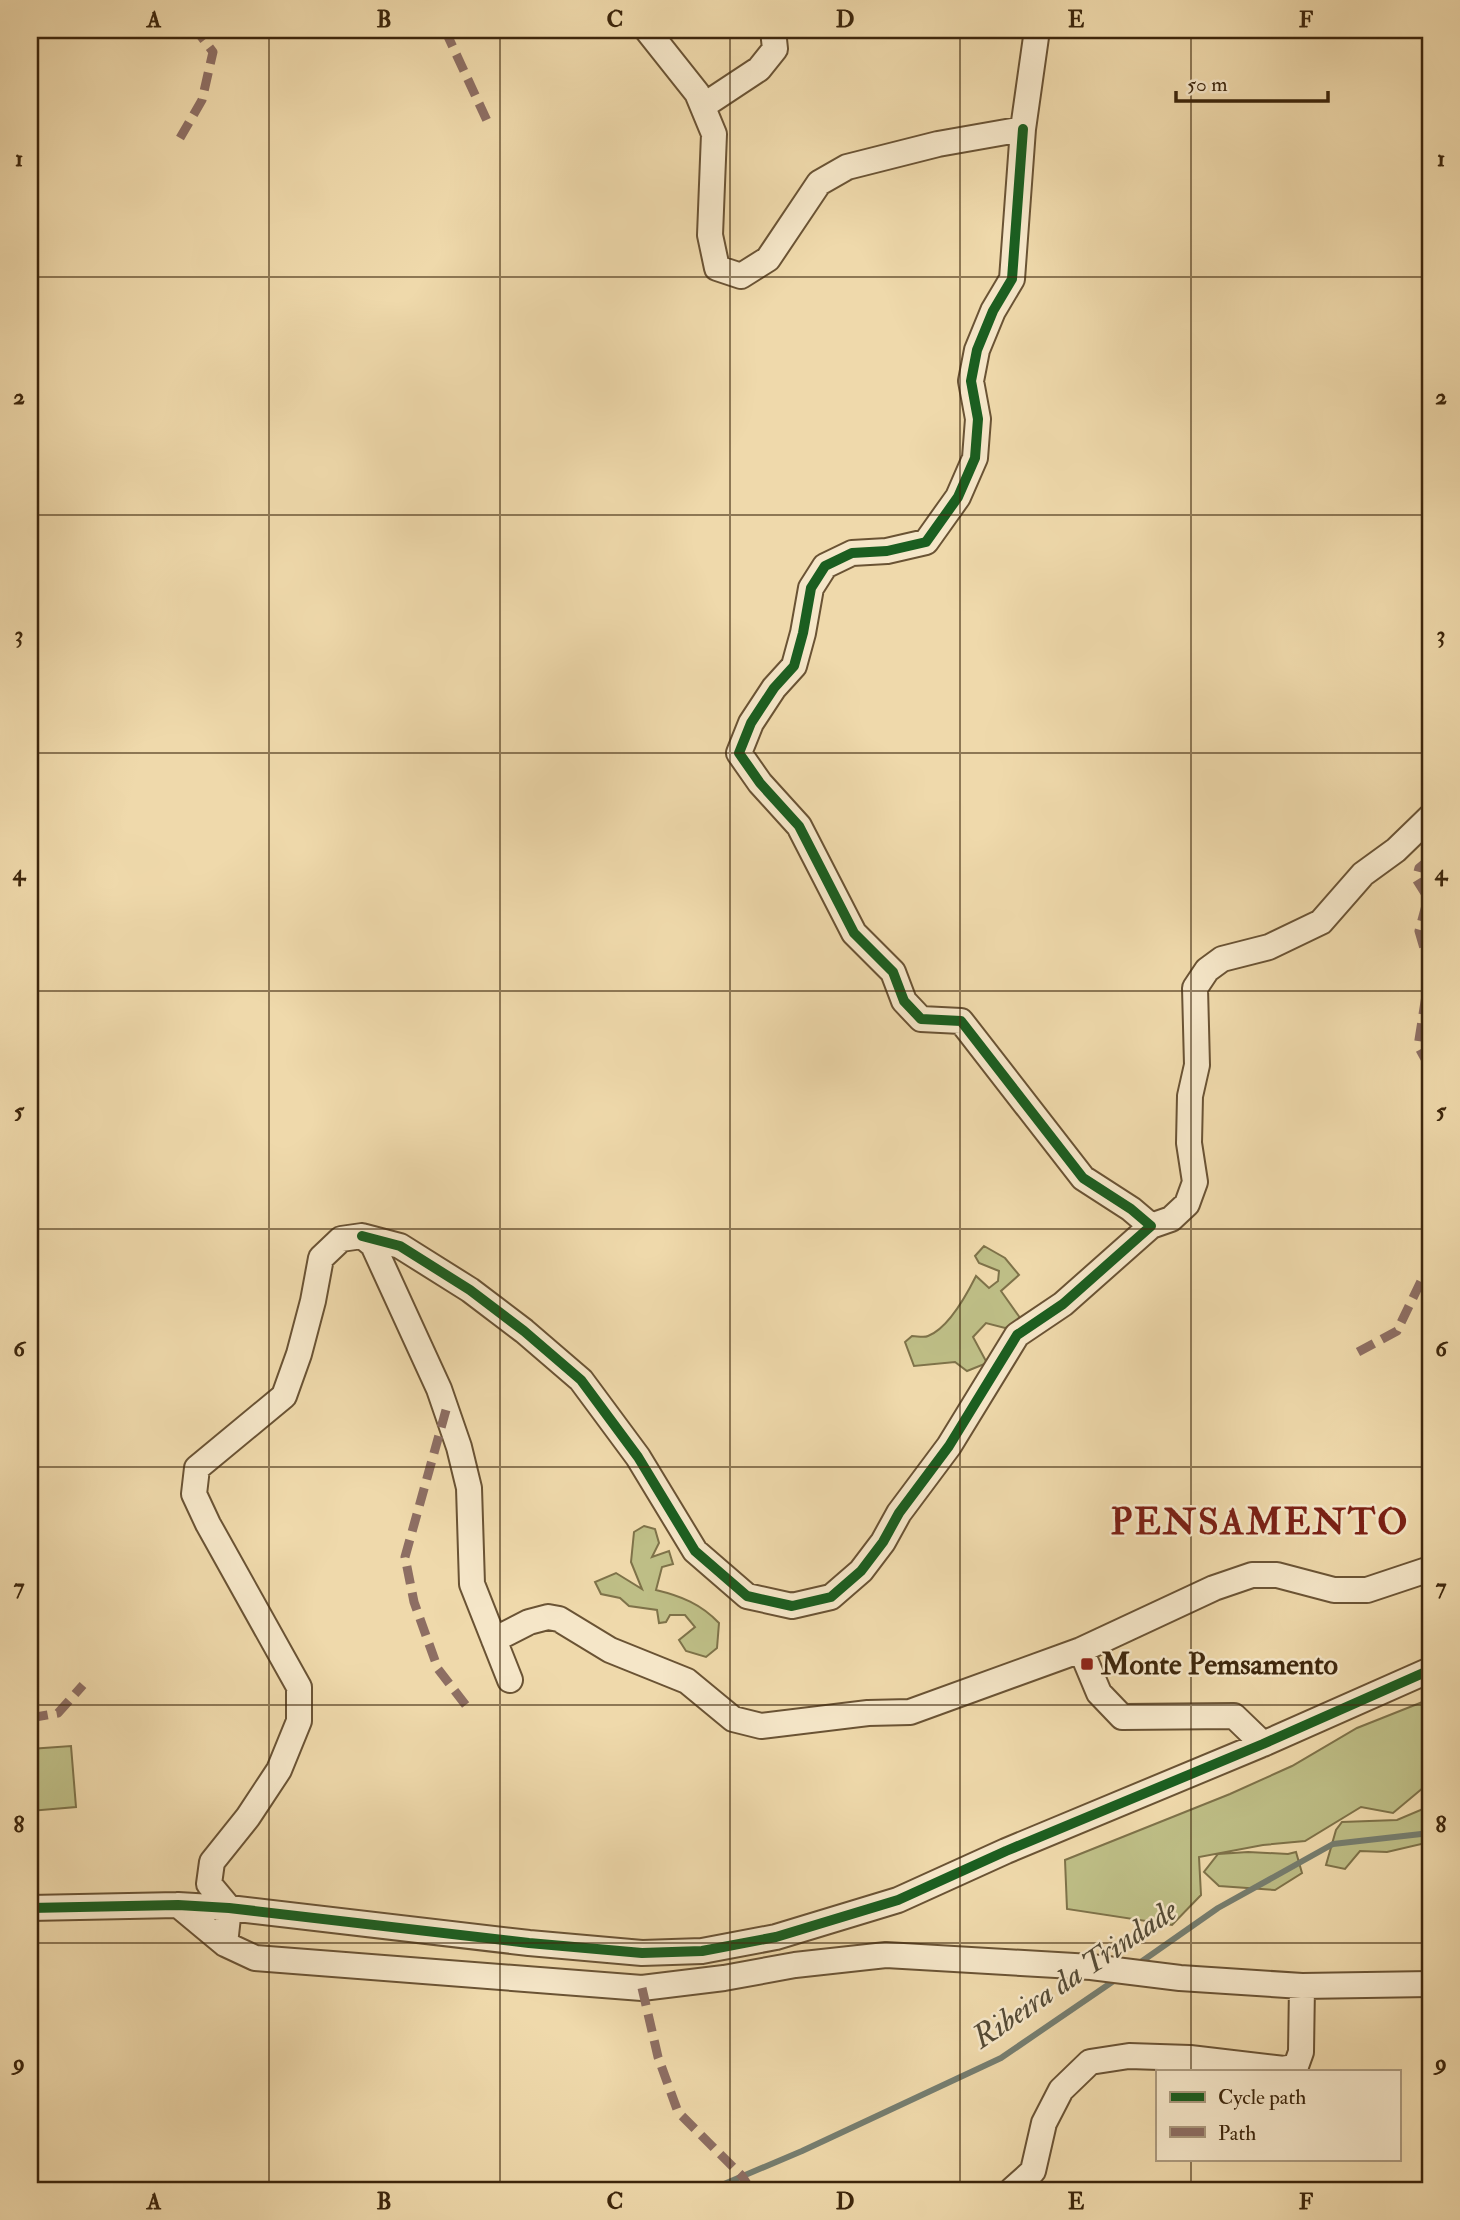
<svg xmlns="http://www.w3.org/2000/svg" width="1460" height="2220" font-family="'IM FELL Double Pica',serif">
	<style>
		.green { fill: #bebe86; stroke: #7e7249; stroke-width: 2 }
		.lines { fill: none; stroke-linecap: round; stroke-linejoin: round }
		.stream { stroke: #767e70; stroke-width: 6 }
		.minor-casing { stroke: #6a5334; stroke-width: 28 }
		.minor { stroke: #f5e6c8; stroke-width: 24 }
		.quiet { stroke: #8d6e63; stroke-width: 9; stroke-dasharray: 18 9; stroke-linecap: butt }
		.cycleway-casing { stroke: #f5e6c8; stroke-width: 15 }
		.cycleway { stroke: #1b5e20; stroke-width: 10 }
		.grid { fill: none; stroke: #3d260c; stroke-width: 2; stroke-opacity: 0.55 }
		.poi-dot { fill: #8f2418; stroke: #f5e6c8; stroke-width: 2.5 }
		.labels { text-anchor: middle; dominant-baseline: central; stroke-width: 5; stroke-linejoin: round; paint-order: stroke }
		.poi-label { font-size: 30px; font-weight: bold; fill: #3d260c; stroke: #f5e6c8; text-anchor: start }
		.water-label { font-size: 32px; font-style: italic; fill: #554b36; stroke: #f5e6c8 }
		.district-label { font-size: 37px; font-weight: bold; letter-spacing: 2px; fill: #7a1f14; stroke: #f5e6c8 }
		.neatline { fill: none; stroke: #3d260c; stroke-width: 2.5 }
		.grid-label { font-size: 23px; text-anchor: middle; font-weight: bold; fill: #3d260c }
	</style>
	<rect width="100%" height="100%" fill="#efd9ab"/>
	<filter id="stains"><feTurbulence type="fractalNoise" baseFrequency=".00286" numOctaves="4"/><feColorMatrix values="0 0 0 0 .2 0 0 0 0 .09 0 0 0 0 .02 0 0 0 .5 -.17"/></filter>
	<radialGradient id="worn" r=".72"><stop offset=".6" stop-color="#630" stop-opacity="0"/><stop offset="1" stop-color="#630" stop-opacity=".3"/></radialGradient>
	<path class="green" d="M 984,1246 L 1005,1258 L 1019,1275 L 1001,1291 L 1023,1322 L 1005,1328 L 986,1323 L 973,1337 L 987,1363 L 967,1371 L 955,1362 L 914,1366 L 905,1342 L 912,1336 C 917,1336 924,1338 928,1336 C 949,1328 967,1294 976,1276 L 989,1288 L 998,1281 L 999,1271 L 979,1263 L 975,1256 Z
		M 644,1526 L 655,1529 L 659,1543 L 652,1557 L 669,1551 L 673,1564 L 662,1567 L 656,1590 C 681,1596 701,1604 719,1623 L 717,1648 L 706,1657 L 686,1651 L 679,1640 L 695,1627 L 685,1615 L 670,1615 L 666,1622 L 659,1623 L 657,1610 L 629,1606 L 620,1598 L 601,1594 L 595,1582 L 616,1573 L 642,1589 L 631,1562 L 634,1532 Z
		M 1430,1699 L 1430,1782 L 1393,1813 L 1361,1807 L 1305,1841 L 1263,1845 L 1199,1857 L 1201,1895 L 1172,1925 L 1067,1909 L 1065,1860 L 1230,1794 L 1292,1766 L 1357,1728 Z
		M 71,1746 L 76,1807 L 30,1811 L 30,1749 Z
		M 1430,1806 L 1430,1842 L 1387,1852 L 1360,1851 L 1345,1869 L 1326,1865 L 1336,1830 L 1342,1822 L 1397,1820 Z
		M 1248,1852 L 1288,1854 L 1296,1852 L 1302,1873 L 1275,1890 L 1219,1886 L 1204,1872 L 1218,1854 Z"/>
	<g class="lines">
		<path class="stream" d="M 1138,1964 L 1218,1908 L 1333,1844 L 1430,1833
			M 710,2190 L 802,2151 L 1001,2058 L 1118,1978"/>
		<g class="minor-casing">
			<path id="minor" d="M 647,30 L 697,93 L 714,134 L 710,235 L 717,268 L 741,276 L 768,259 L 819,183 L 847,167 L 938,144 L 1023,129 L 1037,30
				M 703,106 L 759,69 L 775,49 L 773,30
				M 1151,1226 L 1171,1219 L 1187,1204 L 1195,1182 L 1189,1143 L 1190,1096 L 1197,1065 L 1195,988 L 1207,970 L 1222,959 L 1269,947 L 1321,922 L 1363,874 L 1396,850 L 1430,817
				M 362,1236 L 400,1246 L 470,1290 L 524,1331 L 581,1380 L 638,1457 L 695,1551 L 747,1596 L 792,1606 L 831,1597 L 861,1571 L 883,1542 L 899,1513 L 949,1446 L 1017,1335 L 1063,1304 L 1151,1226 L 1131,1209 L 1083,1178 L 961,1021 L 921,1019 L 904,1001 L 893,972 L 854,933 L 799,826 L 760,783 L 739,753 L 751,723 L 774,688 L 794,666 L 803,633 L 811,588 L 825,566 L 852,553 L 887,551 L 926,542 L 958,497 L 975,458 L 978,419 L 971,381 L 977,350 L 993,311 L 1012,279 L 1023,129
				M 494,1640 L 529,1622 L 548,1617 L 559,1619 L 610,1650 L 687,1681 L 733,1719 L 761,1726 L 868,1713 L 910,1712 L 1081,1650 L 1214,1588 L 1252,1575 L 1277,1575 L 1334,1590 L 1367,1590 L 1430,1569
				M 1081,1650 L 1099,1693 L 1122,1717 L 1234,1716 L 1263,1744
				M 178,1905 L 225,1944 L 255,1958 L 642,1988 L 724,1978 L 795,1965 L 886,1955 L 1091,1967 L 1180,1978 L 1302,1986 L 1430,1984
				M 30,1908 L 178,1905 L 229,1908 L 529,1943 L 642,1953 L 702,1951 L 776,1937 L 898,1900 L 1006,1851 L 1263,1744 L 1430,1670
				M 225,1944 L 229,1908 L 209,1884 L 212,1862 L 248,1817 L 279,1770 L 299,1721 L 299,1687 L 208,1524 L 194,1494 L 197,1468 L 284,1396 L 299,1354 L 313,1301 L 321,1258 L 341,1239 L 362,1236 L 373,1245 L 439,1389 L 459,1447 L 469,1488 L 472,1584 L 510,1680
				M 1012,2190 L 1033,2171 L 1044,2123 L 1061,2090 L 1090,2062 L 1129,2056 L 1190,2058 L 1284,2069 L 1296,2066 L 1301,2052 L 1302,1986"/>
		</g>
		<use href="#minor" class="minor"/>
		<path class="quiet" d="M 445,30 L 489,125
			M 180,138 L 202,100 L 213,52 L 200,35 L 200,30
			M 1430,859 L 1419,868 L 1416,879 L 1428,898 L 1419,931 L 1430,969
			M 1430,970 L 1418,1046 L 1430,1068
			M 1358,1352 L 1397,1331 L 1424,1275 L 1430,1268
			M 446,1410 L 405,1557 L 414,1602 L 438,1669 L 468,1708
			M 30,1718 L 58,1713 L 83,1685
			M 642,1988 L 658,2057 L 678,2112 L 742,2176 L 751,2190"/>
		<g class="cycleway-casing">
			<path id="cycleway" d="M 362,1236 L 400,1246 L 470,1290 L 524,1331 L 581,1380 L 638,1457 L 695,1551 L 747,1596 L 792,1606 L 831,1597 L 861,1571 L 883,1542 L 899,1513 L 949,1446 L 1017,1335 L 1063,1304 L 1151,1226 L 1131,1209 L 1083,1178 L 961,1021 L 921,1019 L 904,1001 L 893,972 L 854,933 L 799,826 L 760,783 L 739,753 L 751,723 L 774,688 L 794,666 L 803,633 L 811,588 L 825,566 L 852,553 L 887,551 L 926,542 L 958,497 L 975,458 L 978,419 L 971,381 L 977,350 L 993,311 L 1012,279 L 1023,129
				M 30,1908 L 178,1905 L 229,1908 L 529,1943 L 642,1953 L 702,1951 L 776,1937 L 898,1900 L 1006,1851 L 1263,1744 L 1430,1670"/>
		</g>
		<use href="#cycleway" class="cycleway"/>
	</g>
	<path class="grid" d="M 269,30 L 269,2190M 500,30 L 500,2190M 730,30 L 730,2190M 960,30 L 960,2190M 1191,30 L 1191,2071M 30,277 L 1430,277M 30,515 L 1430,515M 30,753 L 1430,753M 30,991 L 1430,991M 30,1229 L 1430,1229M 30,1467 L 1430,1467M 30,1705 L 1430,1705M 30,1943 L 1430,1943M 1191,2159 L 1191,2190"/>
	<rect class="poi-dot" x="1080" y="1657" width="14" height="14" rx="3.5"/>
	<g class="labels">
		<g class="poi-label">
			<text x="1101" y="1664">Monte Pemsamento</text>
		</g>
		<g class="water-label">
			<text transform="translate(1075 1974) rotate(-34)">Ribeira da Trindade</text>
		</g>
		<g class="district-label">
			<text x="1260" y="1522">PENSAMENTO</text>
		</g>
	</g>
	<rect width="1460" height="2220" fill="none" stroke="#efd9ab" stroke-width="77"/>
	<rect x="1156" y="2070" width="245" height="91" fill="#f5e6c8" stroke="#ab997d" stroke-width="2"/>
	<rect x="1170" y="2092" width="35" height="10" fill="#1b5e20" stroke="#ab997d" stroke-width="2"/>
	<text x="1218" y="2104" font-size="21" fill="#3d260c">Cycle path</text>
	<rect x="1170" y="2127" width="35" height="10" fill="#8d6e63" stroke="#ab997d" stroke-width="2"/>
	<text x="1218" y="2140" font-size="21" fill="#3d260c">Path</text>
	<path d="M1176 91v10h152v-10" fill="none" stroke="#3d260c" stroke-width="3.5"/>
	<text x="1187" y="91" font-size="21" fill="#3d260c" stroke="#f5e6c8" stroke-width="5" paint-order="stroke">50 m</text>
	<rect x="38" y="38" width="1384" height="2144" class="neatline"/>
	<g class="grid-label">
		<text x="154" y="27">A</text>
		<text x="384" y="27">B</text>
		<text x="615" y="27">C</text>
		<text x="845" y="27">D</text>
		<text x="1076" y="27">E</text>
		<text x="1306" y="27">F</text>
		<text x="19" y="166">1</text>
		<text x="1441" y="166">1</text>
		<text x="19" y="404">2</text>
		<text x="1441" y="404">2</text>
		<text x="19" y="642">3</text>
		<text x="1441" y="642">3</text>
		<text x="19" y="880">4</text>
		<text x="1441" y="880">4</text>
		<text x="19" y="1118">5</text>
		<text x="1441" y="1118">5</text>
		<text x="19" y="1356">6</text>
		<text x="1441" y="1356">6</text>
		<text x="19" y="1594">7</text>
		<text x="1441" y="1594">7</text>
		<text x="19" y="1832">8</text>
		<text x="1441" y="1832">8</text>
		<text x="19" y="2070">9</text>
		<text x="1441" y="2070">9</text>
		<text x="154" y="2209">A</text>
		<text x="384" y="2209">B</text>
		<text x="615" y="2209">C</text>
		<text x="845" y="2209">D</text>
		<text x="1076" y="2209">E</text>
		<text x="1306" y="2209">F</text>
	</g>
	<rect width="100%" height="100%" filter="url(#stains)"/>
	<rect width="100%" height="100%" fill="url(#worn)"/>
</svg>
